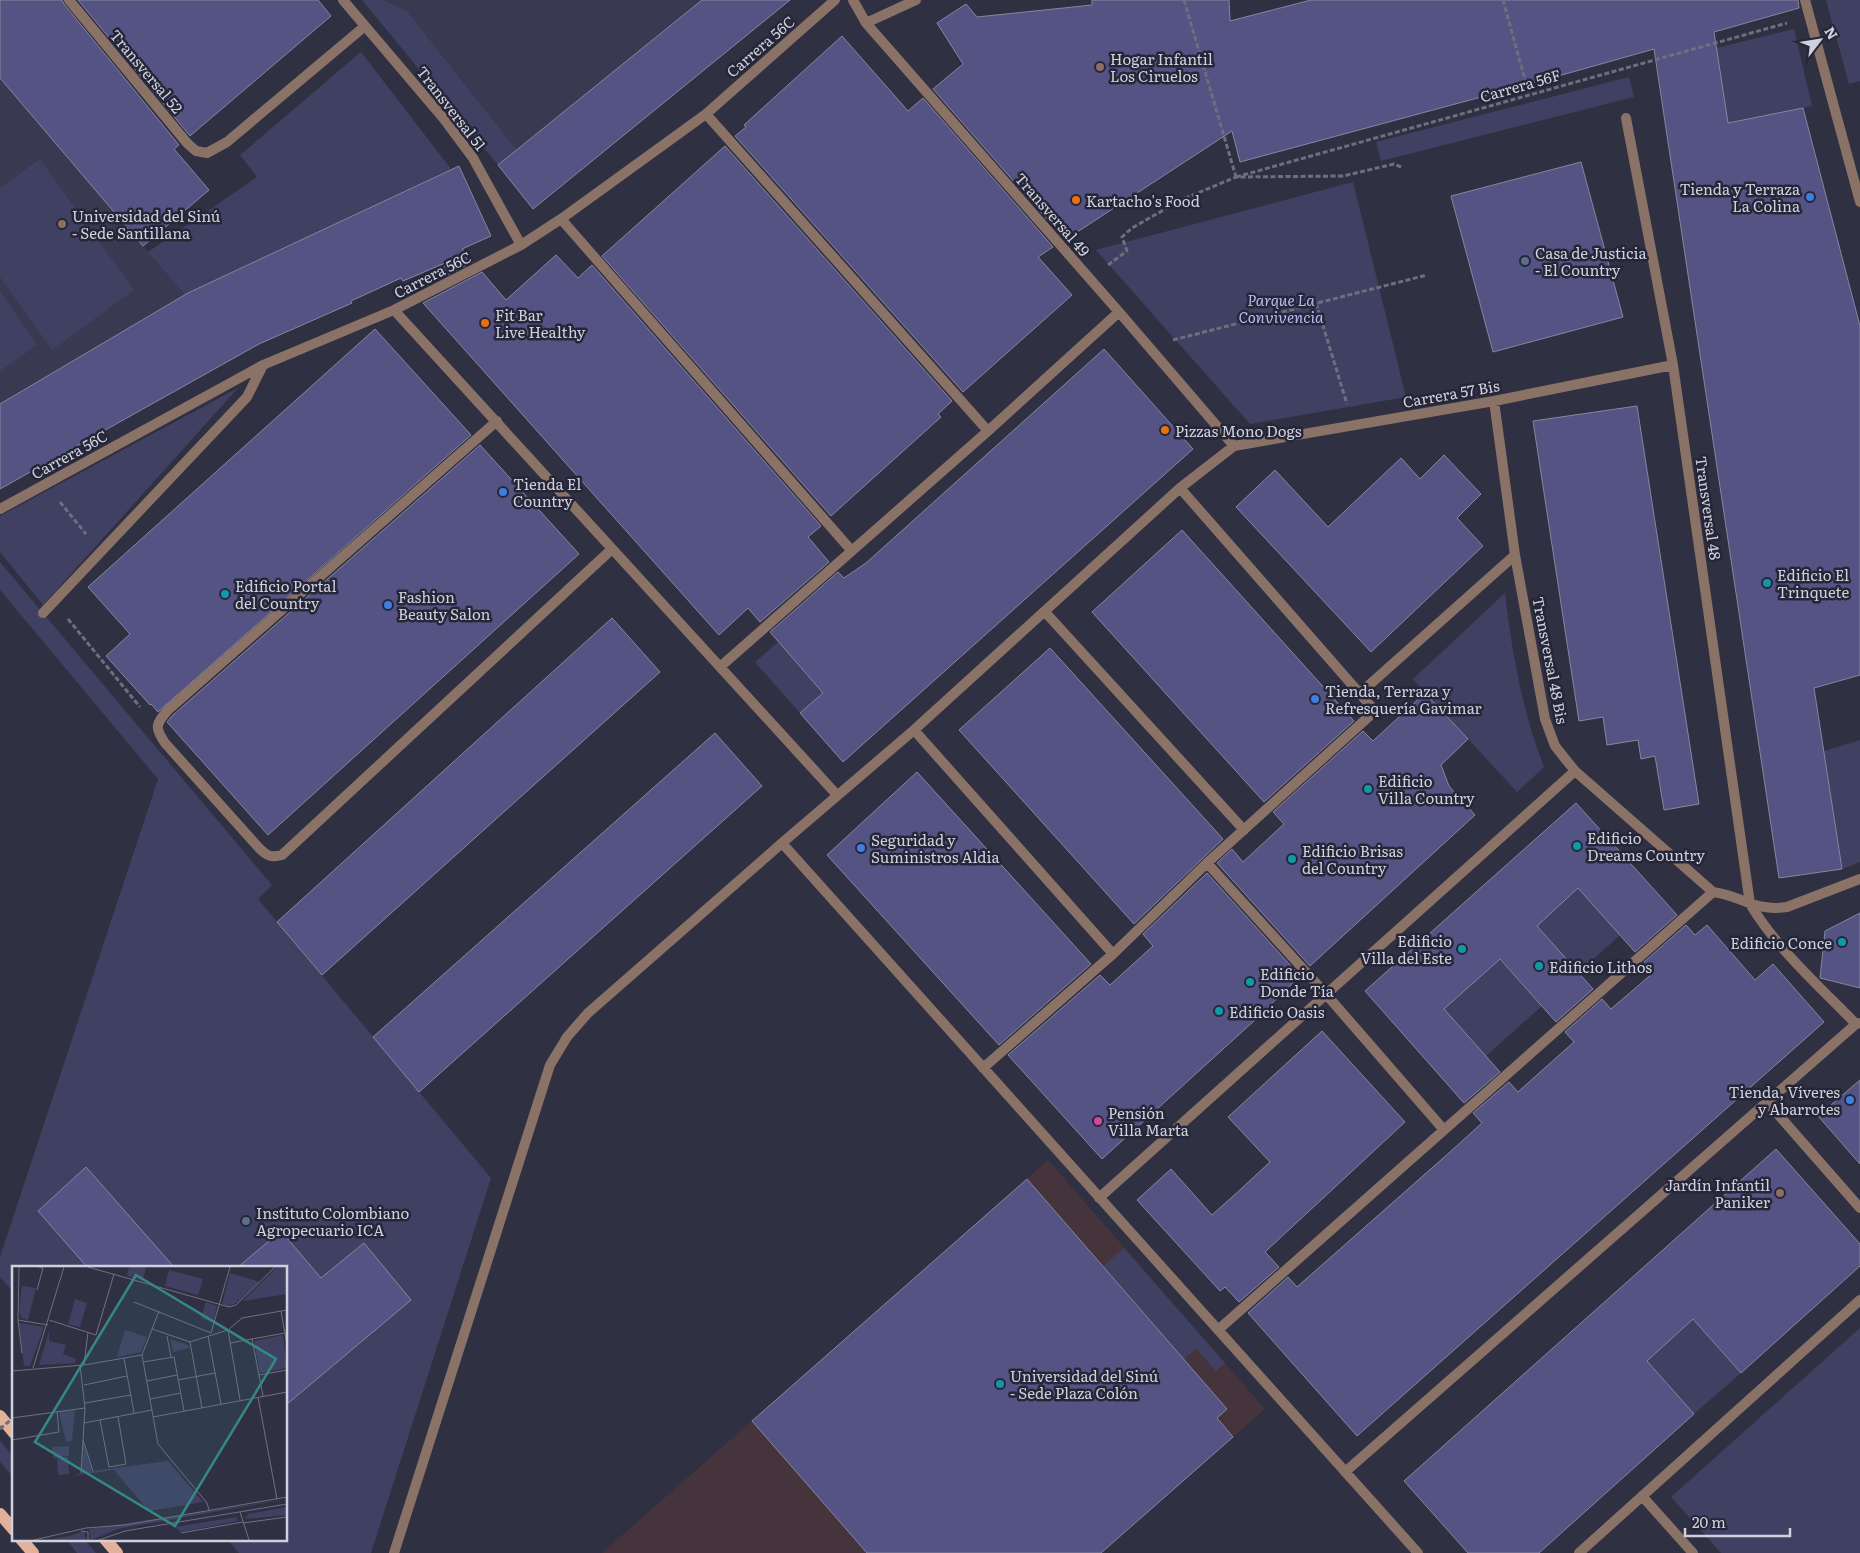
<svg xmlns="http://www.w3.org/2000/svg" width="1860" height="1553" font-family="Literata,serif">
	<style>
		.commercial { fill: #46343c }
		.built { fill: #393952 }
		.green { fill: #404062 }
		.building { fill: #545384; stroke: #86879e }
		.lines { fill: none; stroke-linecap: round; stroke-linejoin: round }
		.path { stroke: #6d6e7e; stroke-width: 3; stroke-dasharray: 5 2.5; stroke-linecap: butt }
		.street { stroke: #8b7267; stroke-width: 10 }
		.primary { stroke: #e3b19a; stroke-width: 12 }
		.path-bridge { stroke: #6d6e7e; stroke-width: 3; stroke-dasharray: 5 2.5; stroke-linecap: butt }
		.education-dot { fill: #8d6e63; stroke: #262639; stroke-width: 2 }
		.shop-dot { fill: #3f7fe0; stroke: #262639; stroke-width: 2 }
		.food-dot { fill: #e8710a; stroke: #262639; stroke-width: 2 }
		.service-dot { fill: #5c6f8a; stroke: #262639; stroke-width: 2 }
		.culture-dot { fill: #0f9aa8; stroke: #262639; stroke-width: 2 }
		.hotel-dot { fill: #d1479c; stroke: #262639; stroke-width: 2 }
		.labels { text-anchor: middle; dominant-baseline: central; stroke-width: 5; stroke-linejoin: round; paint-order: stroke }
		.street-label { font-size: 15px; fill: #d0d1dd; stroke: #262639 }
		.poi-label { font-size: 15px; fill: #d0d1dd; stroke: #262639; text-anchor: start }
		.park-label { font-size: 15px; font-style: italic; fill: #b9baf8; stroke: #262639 }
		.inset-road { fill: none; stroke: #707081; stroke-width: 1 }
		.view { fill: #368884; fill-opacity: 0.15; stroke: #368884; stroke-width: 2.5 }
		.inset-edge { fill: none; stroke: #d0d1dd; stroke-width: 2.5 }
	</style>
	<rect width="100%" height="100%" fill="#303043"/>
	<path class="commercial" d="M 1048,1160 L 1265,1409 L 1233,1437 L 1101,1553 L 602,1553 Z"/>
	<path class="built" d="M 383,0 L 702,0 L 517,150 L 407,11 Z
		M 0,78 L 185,295 L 0,404 Z"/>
	<path class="green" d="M 362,0 L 383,0 L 407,11 L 517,150 L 498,165 Z
		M 1826,0 L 1860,0 L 1860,81 L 1849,84 Z
		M 1794,29 L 1812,106 L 1728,123 L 1716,48 Z
		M 361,52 L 451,169 L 185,295 L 148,252 L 257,177 L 240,155 Z
		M 1629,77 L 1634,97 L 1381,161 L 1376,142 Z
		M 40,159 L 134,290 L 52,350 L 0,277 L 0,188 Z
		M 1353,182 L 1406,397 L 1250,424 L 1096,250 Z
		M 0,291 L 37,345 L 0,371 Z
		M 238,388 L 43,605 L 0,552 L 0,516 Z
		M 0,562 L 272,885 L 258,899 L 491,1178 L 371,1553 L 239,1553 L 227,1539 L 286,1539 L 286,1267 L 14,1267 L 14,1293 L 0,1277 L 0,1257 L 158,779 L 0,590 Z
		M 1505,593 C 1512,652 1522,711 1544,767 L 1517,792 L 1413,679 Z
		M 778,642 L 823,693 L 800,713 L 755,662 Z
		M 1860,740 L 1860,862 L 1842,869 L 1824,751 Z
		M 1578,888 L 1620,935 L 1578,973 L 1537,926 Z
		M 1499,959 L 1542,1006 L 1486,1056 L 1444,1009 Z
		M 1124,1248 L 1225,1363 L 1216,1371 L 1196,1349 L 1184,1359 L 1103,1266 Z
		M 1693,1319 L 1741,1373 L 1694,1414 L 1647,1361 Z
		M 1860,1328 L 1860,1553 L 1721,1553 L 1671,1497 Z
		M 0,1441 L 14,1457 L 14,1478 L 0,1462 Z
		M 66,1539 L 84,1539 L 96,1553 L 77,1553 Z"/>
	<path class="building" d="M 0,0 L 62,0 L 64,4 L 179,145 L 174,149 L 209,190 L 143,246 L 0,78 Z
		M 78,0 L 318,0 L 331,16 L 190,136 Z
		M 702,0 L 790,0 L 533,209 L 498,165 Z
		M 1092,0 L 1229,0 L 1230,21 L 1311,0 L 1798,0 L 1799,8 L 1714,32 L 1728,123 L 1803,108 L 1860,326 L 1860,675 L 1814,688 L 1842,869 L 1779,878 L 1654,49 L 1537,82 L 1240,162 L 1232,131 L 1065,240 L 933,89 L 963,64 L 937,23 L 966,4 L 977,17 L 1092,5 Z
		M 842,36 L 908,111 L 923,98 L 1053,247 L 1038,257 L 1072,295 L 963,392 L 735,136 L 746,127 L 744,125 Z
		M 725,146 L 952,401 L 938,414 L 941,417 L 831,516 L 602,256 Z
		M 1581,162 L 1623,317 L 1493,352 L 1451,196 Z
		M 459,166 L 491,236 L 462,249 L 473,262 L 419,289 L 452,260 L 403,281 L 401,278 L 351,301 L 352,303 L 259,344 L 0,489 L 0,404 L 188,293 Z
		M 556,255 L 578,278 L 592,265 L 821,526 L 808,537 L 829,562 L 760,622 L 748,608 L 719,635 L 423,303 L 482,272 L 506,300 Z
		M 375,329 L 471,435 L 158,712 L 151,704 L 150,705 L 106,656 L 130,634 L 88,587 Z
		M 1104,349 L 1193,449 L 843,762 L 800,713 L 823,693 L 770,632 L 838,572 L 844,578 L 866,563 Z
		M 1637,406 L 1699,804 L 1664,810 L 1655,756 L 1641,759 L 1638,740 L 1607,745 L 1603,717 L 1579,721 L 1533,421 Z
		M 480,445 L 579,554 L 268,835 L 167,722 L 173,715 Z
		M 1444,455 L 1481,494 L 1457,518 L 1483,546 L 1371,652 L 1236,507 L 1275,470 L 1328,527 L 1401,458 L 1420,479 Z
		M 1182,530 L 1354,721 L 1264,802 L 1092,612 Z
		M 612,618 L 660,672 L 322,975 L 277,922 Z
		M 1050,648 L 1223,839 L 1134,924 L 959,730 Z
		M 1425,693 L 1468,739 L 1441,765 L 1449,786 L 1475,815 L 1310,966 L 1217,863 L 1232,849 L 1243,862 L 1284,824 L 1273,812 L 1363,731 L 1373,741 Z
		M 715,733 L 762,786 L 419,1092 L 373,1037 Z
		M 917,772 L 1091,964 L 999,1045 L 827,855 Z
		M 1576,803 L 1677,915 L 1635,952 L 1578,888 L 1537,926 L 1593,989 L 1556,1022 L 1500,959 L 1444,1009 L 1500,1072 L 1464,1103 L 1365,991 Z
		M 1207,873 L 1300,976 L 1255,1020 L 1102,1159 L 1008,1055 L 1100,975 L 1110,985 L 1153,946 L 1143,934 Z
		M 1860,913 L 1860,988 L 1820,978 L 1825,931 Z
		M 1686,925 L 1695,935 L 1707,925 L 1755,980 L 1773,964 L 1824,1022 L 1357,1436 L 1248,1313 L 1288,1277 L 1297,1287 L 1450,1152 L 1482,1123 L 1473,1113 L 1509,1082 L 1518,1092 L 1547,1066 L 1574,1042 L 1565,1032 L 1602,999 L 1611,1009 L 1653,973 L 1644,962 Z
		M 1322,1031 L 1405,1122 L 1265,1252 L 1279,1267 L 1239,1302 L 1225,1287 L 1220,1291 L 1137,1200 L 1171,1169 L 1212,1215 L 1241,1189 L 1270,1162 L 1228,1117 Z
		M 1860,1080 L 1860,1164 L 1818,1116 Z
		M 1776,1149 L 1860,1244 L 1860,1266 L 1741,1373 L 1693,1319 L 1647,1361 L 1694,1414 L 1539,1553 L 1468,1553 L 1404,1481 Z
		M 86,1167 L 174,1267 L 87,1267 L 38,1211 Z
		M 1027,1179 L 1227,1409 L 1217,1418 L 1233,1437 L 1101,1553 L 867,1553 L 752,1421 Z
		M 281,1231 L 321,1278 L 364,1243 L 411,1300 L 286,1405 L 286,1267 L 238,1267 Z"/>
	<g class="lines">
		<path class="path" d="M 1184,0 L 1236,177
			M 1503,0 L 1529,94
			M 1236,177 L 1787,23
			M 1108,265 L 1127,251 L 1122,237 L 1132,228 L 1181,200 L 1236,177 L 1343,176 L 1394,164 L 1401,167
			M 1316,303 L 1347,404
			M 1173,340 L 1427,275
			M 60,502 L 86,534
			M 68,619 L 140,707"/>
		<path class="street" d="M 69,0 L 187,143 L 196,151 L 207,153 L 227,142 L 365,26
			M 343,0 L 444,119 L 473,158 L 521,245
			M 853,0 L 866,23 L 1119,312 L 1234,446
			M 1805,0 L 1860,202
			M 866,23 L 916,0
			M 706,114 L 988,431
			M 1626,118 L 1673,365 L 1750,904 C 1778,950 1819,986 1856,1024 L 1860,1023
			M 561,219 L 851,550
			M 394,310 L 837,795
			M 1494,401 L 1515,555 L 1545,719 L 1555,746 L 1575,771 L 1713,892 C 1743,896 1754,912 1787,907 L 1860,879
			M 497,421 L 168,710 C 156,724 154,727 165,743 L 259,848 C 267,856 271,858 282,855 L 612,549
			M 0,509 L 263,365 L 394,310 L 521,245 L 561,219 L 706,114 L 835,0
			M 1045,612 L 1244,830
			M 43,613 L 247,397 L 263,365
			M 720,667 L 988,431 L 1119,312
			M 1359,694 L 1515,555
			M 914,730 L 1113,954
			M 782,843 L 1418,1553
			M 1207,863 L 1325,993 L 1444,1130
			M 983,1068 L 1113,954 L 1207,863 L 1375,711 L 1180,488
			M 1768,1103 L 1860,1208
			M 1099,1198 L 1575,771
			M 1218,1330 L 1713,892
			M 1345,1472 L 1856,1024
			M 1642,1496 L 1693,1553
			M 394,1553 L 550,1065 L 567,1037 L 588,1013 L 782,843 L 914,730 L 1180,488 L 1234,446 L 1494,401 L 1673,365
			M 1579,1553 L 1860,1300"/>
		<path class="primary" d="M 0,1416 L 14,1433
			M 0,1514 L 14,1530
			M 21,1539 L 33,1553
			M 105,1539 L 117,1553"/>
		<path class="path-bridge" d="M 0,1429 L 14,1417"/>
	</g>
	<g class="education-dot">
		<circle cx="1100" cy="67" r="5"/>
		<circle cx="62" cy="224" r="5"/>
		<circle cx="1780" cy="1193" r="5"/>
	</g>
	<g class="shop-dot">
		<circle cx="1810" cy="197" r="5"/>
		<circle cx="503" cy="492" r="5"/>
		<circle cx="388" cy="605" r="5"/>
		<circle cx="1315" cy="699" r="5"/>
		<circle cx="861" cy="848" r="5"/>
		<circle cx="1850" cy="1100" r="5"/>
	</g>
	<g class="food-dot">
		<circle cx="1076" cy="200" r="5"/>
		<circle cx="485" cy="323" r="5"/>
		<circle cx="1165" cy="430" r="5"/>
	</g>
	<g class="service-dot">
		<circle cx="1525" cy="261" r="5"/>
		<circle cx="246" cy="1221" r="5"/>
	</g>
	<g class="culture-dot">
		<circle cx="1767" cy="583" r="5"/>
		<circle cx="225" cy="594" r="5"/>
		<circle cx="1368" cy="789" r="5"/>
		<circle cx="1577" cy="846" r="5"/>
		<circle cx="1292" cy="859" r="5"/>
		<circle cx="1842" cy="942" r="5"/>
		<circle cx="1462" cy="949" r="5"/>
		<circle cx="1539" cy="966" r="5"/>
		<circle cx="1250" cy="982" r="5"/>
		<circle cx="1219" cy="1011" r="5"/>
		<circle cx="1000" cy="1384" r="5"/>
	</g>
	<circle class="hotel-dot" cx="1098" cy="1121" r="5"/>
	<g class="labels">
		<g class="street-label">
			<text transform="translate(760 46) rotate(-41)">Carrera 56C</text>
			<text transform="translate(147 71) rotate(50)">Transversal 52</text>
			<text transform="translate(1520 85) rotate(-16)">Carrera 56F</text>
			<text transform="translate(452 108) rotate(52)">Transversal 51</text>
			<text transform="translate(1053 214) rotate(49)">Transversal 49</text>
			<text transform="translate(432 274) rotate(-27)">Carrera 56C</text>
			<text transform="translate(1451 393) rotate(-10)">Carrera 57 Bis</text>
			<text transform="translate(69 454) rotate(-29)">Carrera 56C</text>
			<text transform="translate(1709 508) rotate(82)">Transversal 48</text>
			<text transform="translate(1551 660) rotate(79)">Transversal 48 Bis</text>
		</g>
		<g class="poi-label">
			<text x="1110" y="58">Hogar Infantil<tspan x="1110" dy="17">Los Ciruelos</tspan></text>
			<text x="1800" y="188" text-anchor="end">Tienda y Terraza<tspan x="1800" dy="17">La Colina</tspan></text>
			<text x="1086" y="200">Kartacho's Food</text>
			<text x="72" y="215">Universidad del Sinú<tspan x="72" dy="17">- Sede Santillana</tspan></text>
			<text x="1535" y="252">Casa de Justicia<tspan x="1535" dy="17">- El Country</tspan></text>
			<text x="495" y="314">Fit Bar<tspan x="495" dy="17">Live Healthy</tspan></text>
			<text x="1175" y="430">Pizzas Mono Dogs</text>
			<text x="513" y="483">Tienda El<tspan x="513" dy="17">Country</tspan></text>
			<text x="1777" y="574">Edificio El<tspan x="1777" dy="17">Trinquete</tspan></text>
			<text x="235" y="585">Edificio Portal<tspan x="235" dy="17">del Country</tspan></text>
			<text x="398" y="596">Fashion<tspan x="398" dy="17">Beauty Salon</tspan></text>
			<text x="1325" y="690">Tienda, Terraza y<tspan x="1325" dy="17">Refresquería Gavimar</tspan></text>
			<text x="1378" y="780">Edificio<tspan x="1378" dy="17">Villa Country</tspan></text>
			<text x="1587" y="837">Edificio<tspan x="1587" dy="17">Dreams Country</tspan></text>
			<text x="871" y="839">Seguridad y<tspan x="871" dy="17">Suministros Aldia</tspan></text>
			<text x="1302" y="850">Edificio Brisas<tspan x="1302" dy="17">del Country</tspan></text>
			<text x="1452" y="940" text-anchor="end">Edificio<tspan x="1452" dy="17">Villa del Este</tspan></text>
			<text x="1832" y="942" text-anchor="end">Edificio Conce</text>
			<text x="1549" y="966">Edificio Lithos</text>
			<text x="1260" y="973">Edificio<tspan x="1260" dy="17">Donde Tía</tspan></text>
			<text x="1229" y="1011">Edificio Oasis</text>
			<text x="1840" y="1091" text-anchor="end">Tienda, Víveres<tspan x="1840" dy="17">y Abarrotes</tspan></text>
			<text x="1108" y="1112">Pensión<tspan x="1108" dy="17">Villa Marta</tspan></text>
			<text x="1770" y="1184" text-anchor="end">Jardín Infantil<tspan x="1770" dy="17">Paniker</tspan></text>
			<text x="256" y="1212">Instituto Colombiano<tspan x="256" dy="17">Agropecuario ICA</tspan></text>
			<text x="1010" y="1375">Universidad del Sinú<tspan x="1010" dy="17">- Sede Plaza Colón</tspan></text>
		</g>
		<g class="park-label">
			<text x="1281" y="299">Parque La<tspan x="1281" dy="17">Convivencia</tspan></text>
		</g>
	</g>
	<g transform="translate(12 1266)">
		<rect width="275" height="275" fill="#303043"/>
		<path d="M 117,1 L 134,1 L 131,14 L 115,10 ZM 265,1 L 275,1 L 275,28 L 231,35 ZM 157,4 L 191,13 L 186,29 L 153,20 ZM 218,7 L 248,16 L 224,37 L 216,40 L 210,38 ZM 10,20 L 24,22 L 16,54 L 9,52 L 7,44 ZM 63,33 L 75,37 L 68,61 L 56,58 ZM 194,36 L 205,40 L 201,57 L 189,52 ZM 7,57 L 32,61 L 18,100 L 12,100 ZM 113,64 L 135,71 L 129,86 L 105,91 ZM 37,65 L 37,75 L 54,79 L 51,88 L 64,93 L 63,97 L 27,99 ZM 271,69 L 275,102 L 248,107 L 242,75 ZM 158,73 L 176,79 L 177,82 L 161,86 ZM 63,144 L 60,175 L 54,176 L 47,146 ZM 71,175 L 80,205 L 156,195 L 191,236 L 137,245 L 102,204 L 60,210 L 70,207 ZM 57,180 L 57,190 L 46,191 L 56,191 L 57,208 L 46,209 L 45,192 L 41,192 L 40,181 ZM 275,233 L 106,263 L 79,274 L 77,263 ZM 275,241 L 275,249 L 233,253 L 236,248 ZM 225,251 L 225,255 L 169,266 L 163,261 ZM 72,265 L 74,274 L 35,274 L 57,270 Z" fill="#404062"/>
		<path class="inset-road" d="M 7,1 L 6,54 L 10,87M 76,1 L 217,41 L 224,39 L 263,1M 25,24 L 31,2 L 27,1M 122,36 L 199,67M 147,45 L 130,89 L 146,178 L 195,237 L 197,244M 269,45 L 275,79M 6,54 L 36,59M 37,54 L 84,69 L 102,8M 140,63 L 178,76 L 216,64 L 230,52 L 275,44M 216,64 L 228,134M 199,67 L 218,1M 155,70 L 159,91M 196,70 L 209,138M 240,73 L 251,130M 178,76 L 190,142M 218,77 L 273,67M 112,92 L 122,147M 131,96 L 162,91 L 172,145M 68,99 L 73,142 L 69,207M 72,99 L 76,66M 21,102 L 52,1M 0,105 L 72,99 L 130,89M 247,109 L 275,104M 166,114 L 203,107M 135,115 L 165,109M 72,119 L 115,110M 246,131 L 265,233M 138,133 L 169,127M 73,137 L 119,129M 141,151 L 275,126M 0,152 L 73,142M 88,154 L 97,201 L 114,198 L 106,151M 72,157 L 140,144M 0,174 L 47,166 L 45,145M 71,174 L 81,205M 228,246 L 237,274M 231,257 L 275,251M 69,265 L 76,266 L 76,274M 169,267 L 231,256M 22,274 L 74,262 L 113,259 L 275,231M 87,274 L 113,265 L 275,238"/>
		<path class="view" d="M 124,9 L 264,93 L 163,260 L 23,176 Z"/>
		<rect width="275" height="275" class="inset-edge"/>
	</g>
	<g transform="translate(1820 40) rotate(59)" stroke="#262639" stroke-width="4" paint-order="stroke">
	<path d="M0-4L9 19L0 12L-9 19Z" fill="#d0d1dd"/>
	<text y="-8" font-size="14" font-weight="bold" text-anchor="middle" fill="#d0d1dd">N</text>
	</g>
	<path d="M1685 1528v8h105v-8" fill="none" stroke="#d0d1dd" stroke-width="2.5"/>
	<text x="1692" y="1528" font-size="15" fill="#d0d1dd" stroke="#262639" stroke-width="4" paint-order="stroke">20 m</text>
</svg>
